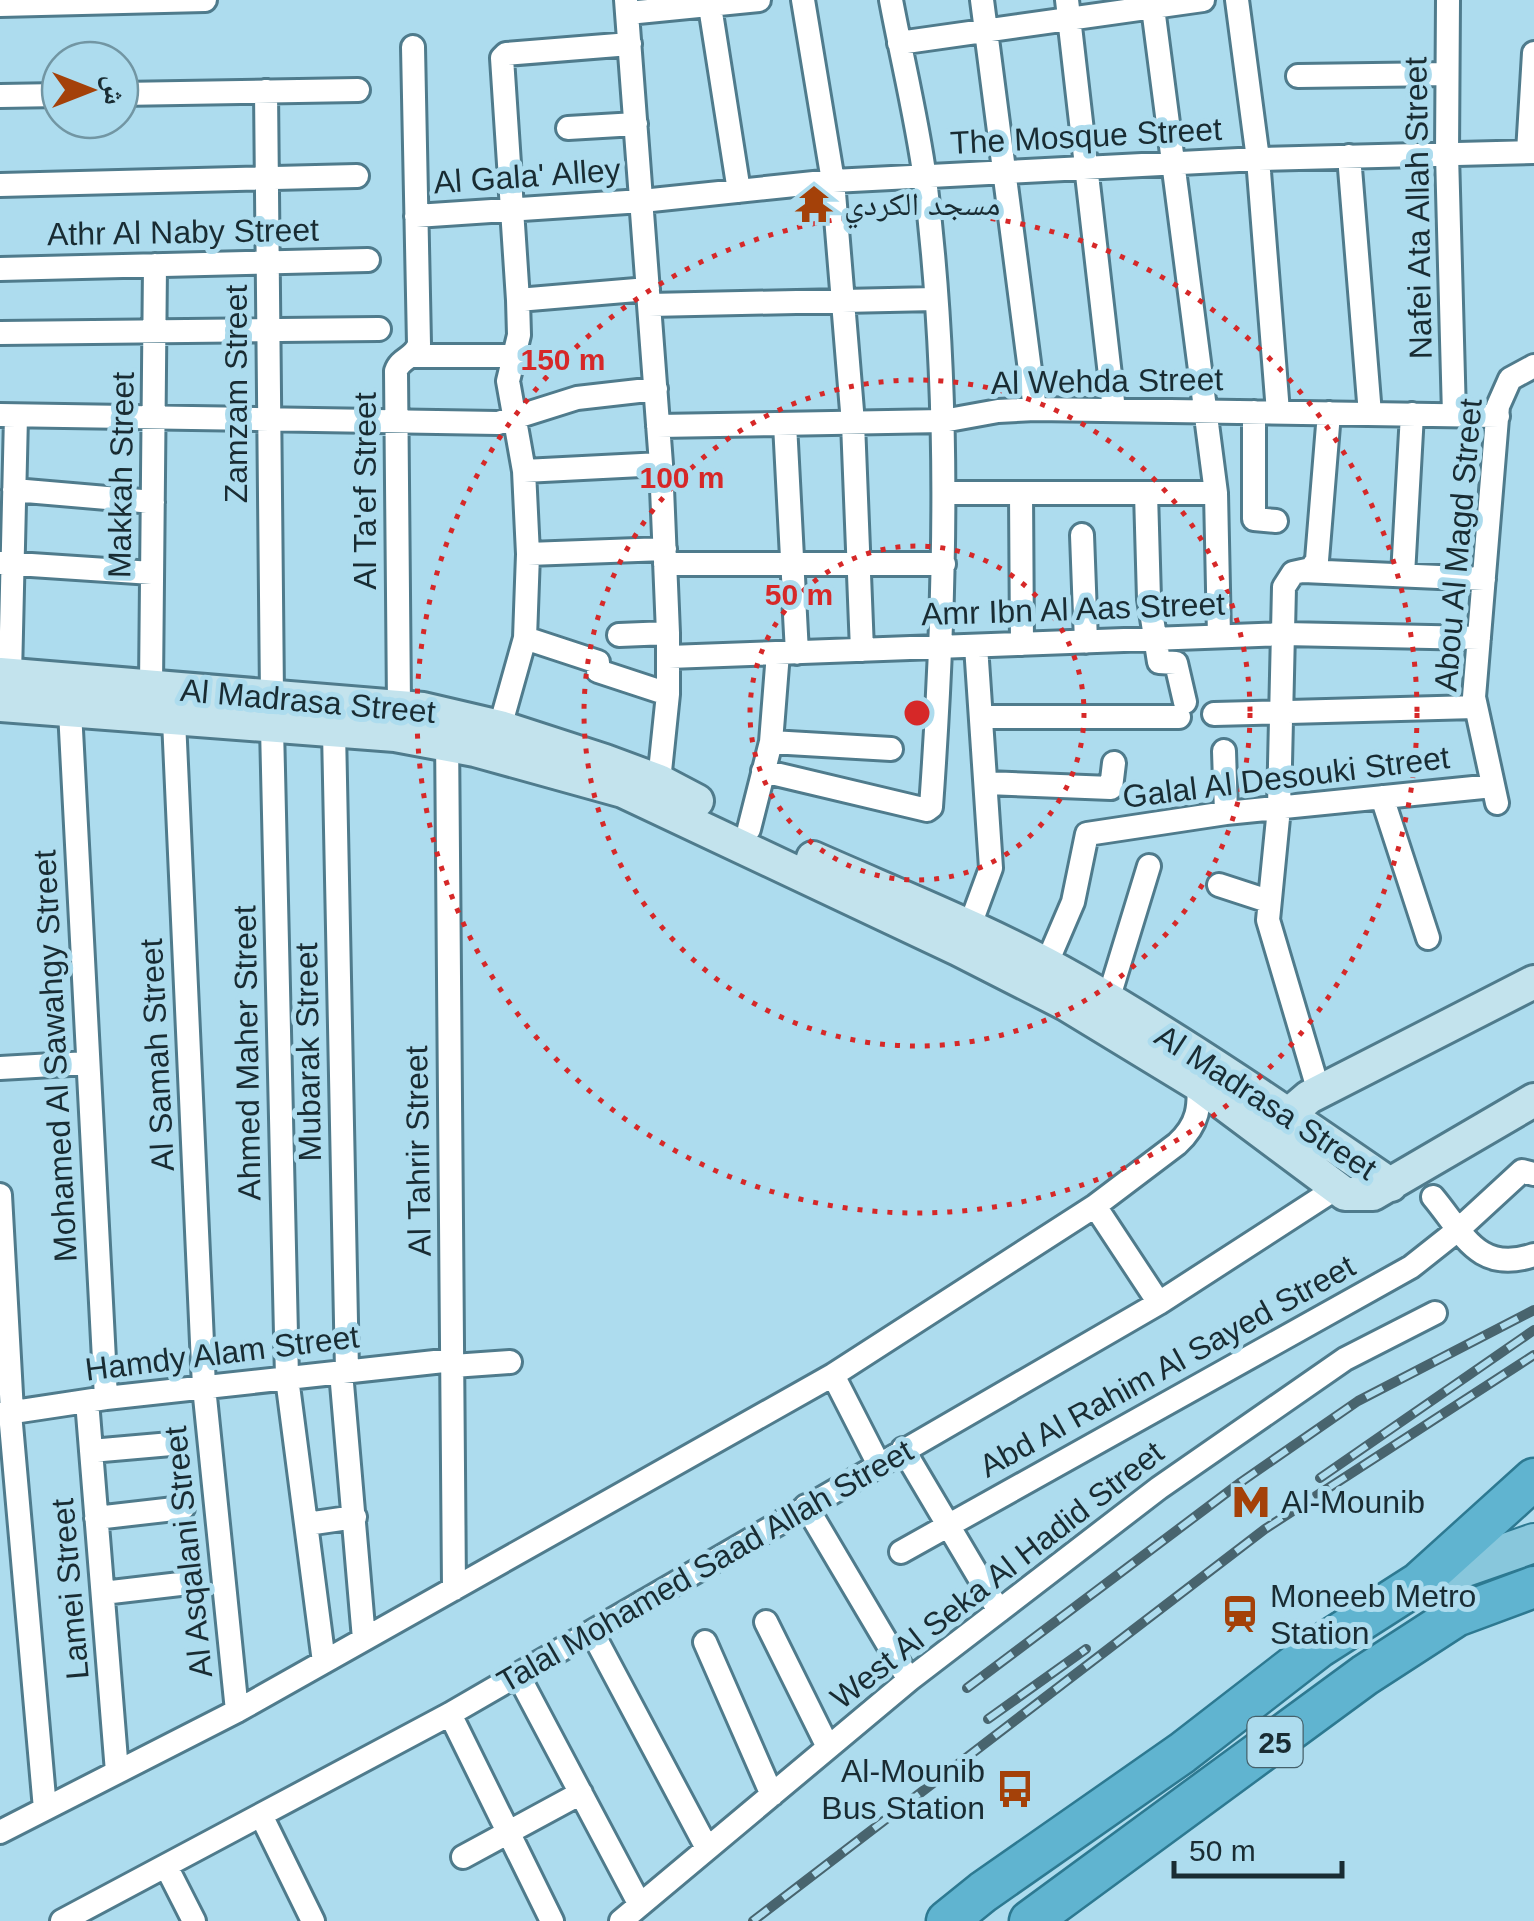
<svg xmlns="http://www.w3.org/2000/svg" width="1534" height="1921" font-family="Helvetica,'Noto Naskh Arabic',sans-serif">
	<style>
		.lines { fill: none; stroke-linecap: round; stroke-linejoin: round }
		.minor-casing { stroke: #4f7b8c; stroke-width: 28 }
		.secondary-casing { stroke: #4f7b8c; stroke-width: 38 }
		.primary-casing { stroke: #2d7991; stroke-width: 42 }
		.trunk-casing { stroke: #2d7991; stroke-width: 45 }
		.minor { stroke: #fff; stroke-width: 22 }
		.secondary { stroke: #c3e3ed; stroke-width: 32 }
		.primary { stroke: #88c7dc; stroke-width: 38 }
		.trunk { stroke: #60b4d0; stroke-width: 40 }
		.rail-casing { stroke: #48646e; stroke-width: 10 }
		.rail { stroke: #addcee; stroke-width: 6; stroke-dasharray: 19; stroke-linecap: butt }
		.ring { fill: none; stroke: #d62828; stroke-width: 5; stroke-dasharray: 5 10 }
		.labels { text-anchor: middle; dominant-baseline: central; stroke-width: 10; stroke-linejoin: round; paint-order: stroke }
		.shield { fill: #addcee; stroke: #45616b; stroke-width: 2.5 }
		.shield-label { font-size: 30px; font-weight: bold; fill: #192c33 }
		.street-label { font-size: 32px; fill: #192c33; stroke: #addcee }
		.poi-label { font-size: 32px; fill: #192c33; stroke: #addcee; text-anchor: start }
		.centre { fill: #d62828; stroke: #addcee; stroke-width: 5 }
		.ring-label { font-size: 30px; text-anchor: middle; font-weight: bold; fill: #d62828; stroke: #addcee; stroke-width: 10; stroke-linejoin: round; paint-order: stroke }
	</style>
	<rect width="100%" height="100%" fill="#addcee"/>
	<g class="lines">
		<g class="minor-casing">
			<path id="minor" d="M 626,0 L 661,464 L 668,633 L 668,694 L 659,781 L 655,795
				M 709,0 L 739,191
				M 803,0 L 833,181 L 853,423 L 862,650
				M 982,0 L 1035,409
				M 1067,0 L 1114,410
				M 1152,0 L 1216,493 L 1219,636
				M 1237,0 L 1258,159 L 1278,412
				M 1448,0 L 1447,154 L 1454,415
				M 0,5 L 205,0
				M 628,13 L 759,0
				M 899,43 L 1203,0
				M 1298,76 L 1447,74
				M 266,91 L 272,696
				M 120,94 L 358,90
				M 0,96 L 60,95
				M 568,128 L 636,124
				M 1528,152 L 1534,53
				M 1349,156 L 1370,414
				M 0,185 L 357,176
				M 416,216 L 642,201 L 833,181 L 1258,159 L 1534,152
				M 0,269 L 368,260
				M 518,300 L 648,289
				M 649,305 L 935,299
				M 0,333 L 379,329
				M 411,356 L 513,356
				M 1254,412 L 1254,519 L 1276,521
				M 0,415 L 498,423 L 577,398 L 656,389
				M 785,424 L 797,653
				M 658,426 L 943,421 L 998,411 L 1035,409 L 1498,416
				M 524,471 L 661,464
				M 14,490 L 153,502
				M 944,493 L 1216,493
				M 1021,493 L 1022,644
				M 1146,493 L 1149,599 L 1159,662 L 1176,663 L 1185,702
				M 1082,535 L 1086,642
				M 528,554 L 665,549
				M 1,563 L 152,573
				M 665,564 L 944,564
				M 1303,571 L 1484,579
				M 1403,575 L 1412,414
				M 619,635 L 668,633
				M 525,638 L 598,662 L 598,671 L 668,694
				M 669,657 L 1284,634 L 1479,638
				M 10,675 L 16,416
				M 151,686 L 155,265
				M 399,705 L 396,371 C 400,358 415,358 419,344 L 413,47
				M 70,711 L 106,1398
				M 1214,714 L 1475,707
				M 982,717 L 1179,717
				M 174,720 L 204,1387 L 237,1711
				M 272,727 L 287,1378 L 324,1662
				M 500,727 L 525,638 L 528,554 L 524,471 L 508,381 L 519,335 L 518,300 L 502,58 L 506,54 L 630,44
				M 334,731 L 347,1371
				M 447,732 L 454,1589
				M 771,742 L 891,749
				M 1224,751 L 1226,813
				M 763,771 L 927,810 L 931,807 C 946,597 951,388 925,179 C 917,119 902,59 891,0
				M 987,783 L 1111,788 L 1114,763
				M 1382,797 L 1428,938
				M 1497,803 L 1474,697 L 1498,406 L 1510,379 L 1534,366
				M 749,829 L 771,742 L 778,653
				M 1219,885 L 1268,901
				M 969,928 L 991,868 L 976,646
				M 1046,965 L 1073,902 L 1087,834 L 1226,813 L 1493,786
				M 1108,1000 L 1149,866
				M 0,1068 L 88,1063
				M 1319,1092 L 1268,920 L 1279,808 L 1284,587 L 1293,573 L 1311,569 L 1317,560 L 1329,413
				M 0,1195 L 12,1412
				M 1433,1197 C 1464,1234 1478,1274 1534,1255
				M 1095,1206 L 1159,1303
				M 453,1366 L 510,1362
				M 341,1372 L 364,1639
				M 833,1375 L 878,1463
				M 87,1401 L 117,1772
				M 10,1413 L 45,1809
				M 0,1414 L 106,1398 L 453,1360
				M 903,1449 L 999,1611
				M 91,1451 L 171,1444
				M 806,1506 L 909,1680
				M 96,1518 L 183,1508
				M 307,1524 L 355,1517
				M 901,1552 L 1411,1267 L 1459,1229 L 1522,1171 L 1534,1174
				M 103,1593 L 180,1584
				M 766,1622 L 828,1747
				M 592,1632 L 707,1848
				M 705,1642 L 772,1795
				M 518,1675 L 640,1905
				M 450,1714 L 552,1921
				M 261,1815 L 313,1921
				M 0,1832 L 237,1711 L 833,1375 L 1095,1206 L 1177,1144 C 1199,1124 1200,1106 1198,1079
				M 463,1857 L 581,1793
				M 166,1866 L 194,1921
				M 62,1921 L 450,1714 L 1159,1303 L 1335,1189
				M 621,1921 L 909,1680 L 1159,1488 L 1345,1359 L 1435,1313"/>
		</g>
		<g class="secondary-casing">
			<path id="secondary" d="M 0,674 L 423,709 L 500,727 L 605,761 L 659,781 L 697,801
				M 0,705 L 395,735 L 475,750 L 623,791 L 958,949 L 1066,1004 L 1199,1085 L 1345,1194 L 1373,1194 L 1534,1100
				M 813,858 C 901,897 993,933 1077,981 C 1185,1043 1288,1114 1391,1185
				M 1288,1115 L 1309,1097 L 1534,982"/>
		</g>
		<g class="primary-casing">
			<path id="primary" d="M 1419,1583 L 1534,1543"/>
		</g>
		<g class="trunk-casing">
			<path id="trunk" d="M 947,1921 L 983,1892 L 1182,1753 L 1319,1647 L 1419,1583 L 1534,1479
				M 1030,1921 L 1365,1675 L 1456,1616 L 1534,1587"/>
		</g>
		<use href="#minor" class="minor"/>
		<use href="#secondary" class="secondary"/>
		<use href="#primary" class="primary"/>
		<use href="#trunk" class="trunk"/>
		<g class="rail-casing">
			<path id="rail" d="M 1320,1478 L 1534,1330
				M 967,1688 L 1241,1482 L 1358,1401 L 1534,1310
				M 988,1719 L 1086,1649
				M 753,1921 L 1265,1529 L 1534,1355"/>
		</g>
		<use href="#rail" class="rail"/>
	</g>
	<g class="ring">
		<circle cx="917" cy="713" r="167"/>
		<circle cx="917" cy="713" r="333"/>
		<circle cx="917" cy="713" r="500"/>
	</g>
	<defs>
		<g id="temple-bare" transform="scale(3)"><path d="M0-6L5-2H3V0L6.5 2.5H4V6H1.5V3h-3V6H-4V2.5H-6.5L-3 0V-2H-5Z" fill="#a44109" stroke="#addcee" stroke-width="2.5" paint-order="stroke"/></g>
		<g id="metro-bare" transform="scale(3)"><path d="M-5.5 5V-5H-3L0 0L3-5H5.5V5H3V-.5L0 4L-3-.5V5Z" fill="#a44109" stroke="#addcee" stroke-width="2.5" paint-order="stroke"/></g>
		<g id="station-bare" transform="scale(3)"><path d="M-3-6H3Q5-6 5-4V2Q5 4 3 4L4.5 6H3L1.5 4h-3L-3 6H-4.5L-3 4Q-5 4-5 2V-4Q-5-6-3-6ZM-3.5-4v3h7v-3ZM-3.5 1v1.5H-2V1ZM2 1v1.5H3.5V1Z" fill="#a44109" stroke="#addcee" stroke-width="2.5" paint-order="stroke"/></g>
		<g id="bus-bare" transform="scale(3)"><path d="M-5-6H5V4H4V6H2V4H-2V6H-4V4H-5ZM-3.5-4V0h7V-4ZM-3.5 1.2v1.5H-2V1.2ZM2 1.2v1.5H3.5V1.2Z" fill="#a44109" stroke="#addcee" stroke-width="2.5" paint-order="stroke"/></g>
	</defs>
	<g fill-rule="evenodd">
		<use href="#temple-bare" x="814" y="204"/>
		<use href="#metro-bare" x="1251" y="1502"/>
		<use href="#station-bare" x="1240" y="1614"/>
		<use href="#bus-bare" x="1015" y="1789"/>
	</g>
	<g class="labels">
		<rect class="shield" x="1247.5" y="1717" width="55" height="50" rx="8"/>
		<g class="shield-label">
			<text x="1275" y="1742">25</text>
		</g>
		<g class="street-label">
			<text transform="translate(1086 136) rotate(-3)">The Mosque Street</text>
			<text transform="translate(527 176) rotate(-4)">Al Gala' Alley</text>
			<text transform="translate(1418 208) rotate(-91)">Nafei Ata Allah Street</text>
			<text transform="translate(183 232) rotate(-1)">Athr Al Naby Street</text>
			<text transform="translate(1107 381) rotate(-1)">Al Wehda Street</text>
			<text transform="translate(236 394) rotate(-90)">Zamzam Street</text>
			<text transform="translate(121 475) rotate(-89)">Makkah Street</text>
			<text transform="translate(365 491) rotate(-90)">Al Ta'ef Street</text>
			<text transform="translate(1458 545) rotate(-85)">Abou Al Magd Street</text>
			<text transform="translate(1073 609) rotate(-2)">Amr Ibn Al Aas Street</text>
			<text transform="translate(308 701) rotate(5)">Al Madrasa Street</text>
			<text transform="translate(1286 777) rotate(-7)">Galal Al Desouki Street</text>
			<text transform="translate(308 1052) rotate(-91)">Mubarak Street</text>
			<text transform="translate(247 1053) rotate(-91)">Ahmed Maher Street</text>
			<text transform="translate(157 1055) rotate(-93)">Al Samah Street</text>
			<text transform="translate(55 1056) rotate(-93)">Mohamed Al Sawahgy Street</text>
			<text transform="translate(1266 1102) rotate(33)">Al Madrasa Street</text>
			<text transform="translate(418 1151) rotate(-91)">Al Tahrir Street</text>
			<text transform="translate(222 1353) rotate(-7)">Hamdy Alam Street</text>
			<text transform="translate(1167 1366) rotate(-29)">Abd Al Rahim Al Sayed Street</text>
			<text transform="translate(188 1552) rotate(-96)">Al Asqalani Street</text>
			<text transform="translate(705 1566) rotate(-30)">Talal Mohamed Saad Allah Street</text>
			<text transform="translate(997 1575) rotate(-38)">West Al Seka Al Hadid Street</text>
			<text transform="translate(70 1589) rotate(-95)">Lamei Street</text>
		</g>
		<g class="poi-label">
			<text x="844" y="204">مسجد الكردي</text>
			<text x="1281" y="1502">Al-Mounib</text>
			<text x="1270" y="1596">Moneeb Metro<tspan x="1270" dy="37">Station</tspan></text>
			<text x="985" y="1771" text-anchor="end">Al-Mounib<tspan x="985" dy="37">Bus Station</tspan></text>
		</g>
	</g>
	<circle cx="917" cy="713" r="15" class="centre"/>
	<g class="ring-label">
		<text x="563" y="370">150 m</text>
		<text x="682" y="488">100 m</text>
		<text x="799" y="605">50 m</text>
	</g>
	<g transform="translate(90 90) rotate(90)"><circle r="48" fill="#addcee" stroke="#7296a3" stroke-width="2.5"/>
	<path d="M0-8L18 38L0 25L-18 38Z" fill="#a44109"/>
	<text y="-15" font-size="28" font-weight="bold" text-anchor="middle" fill="#192c33">ش</text>
	</g>
	<path d="M1174 1861v15h168v-15" fill="none" stroke="#192c33" stroke-width="5"/>
	<text x="1189" y="1861" font-size="30" fill="#192c33" stroke="#addcee" stroke-width="8" paint-order="stroke">50 m</text>
</svg>
